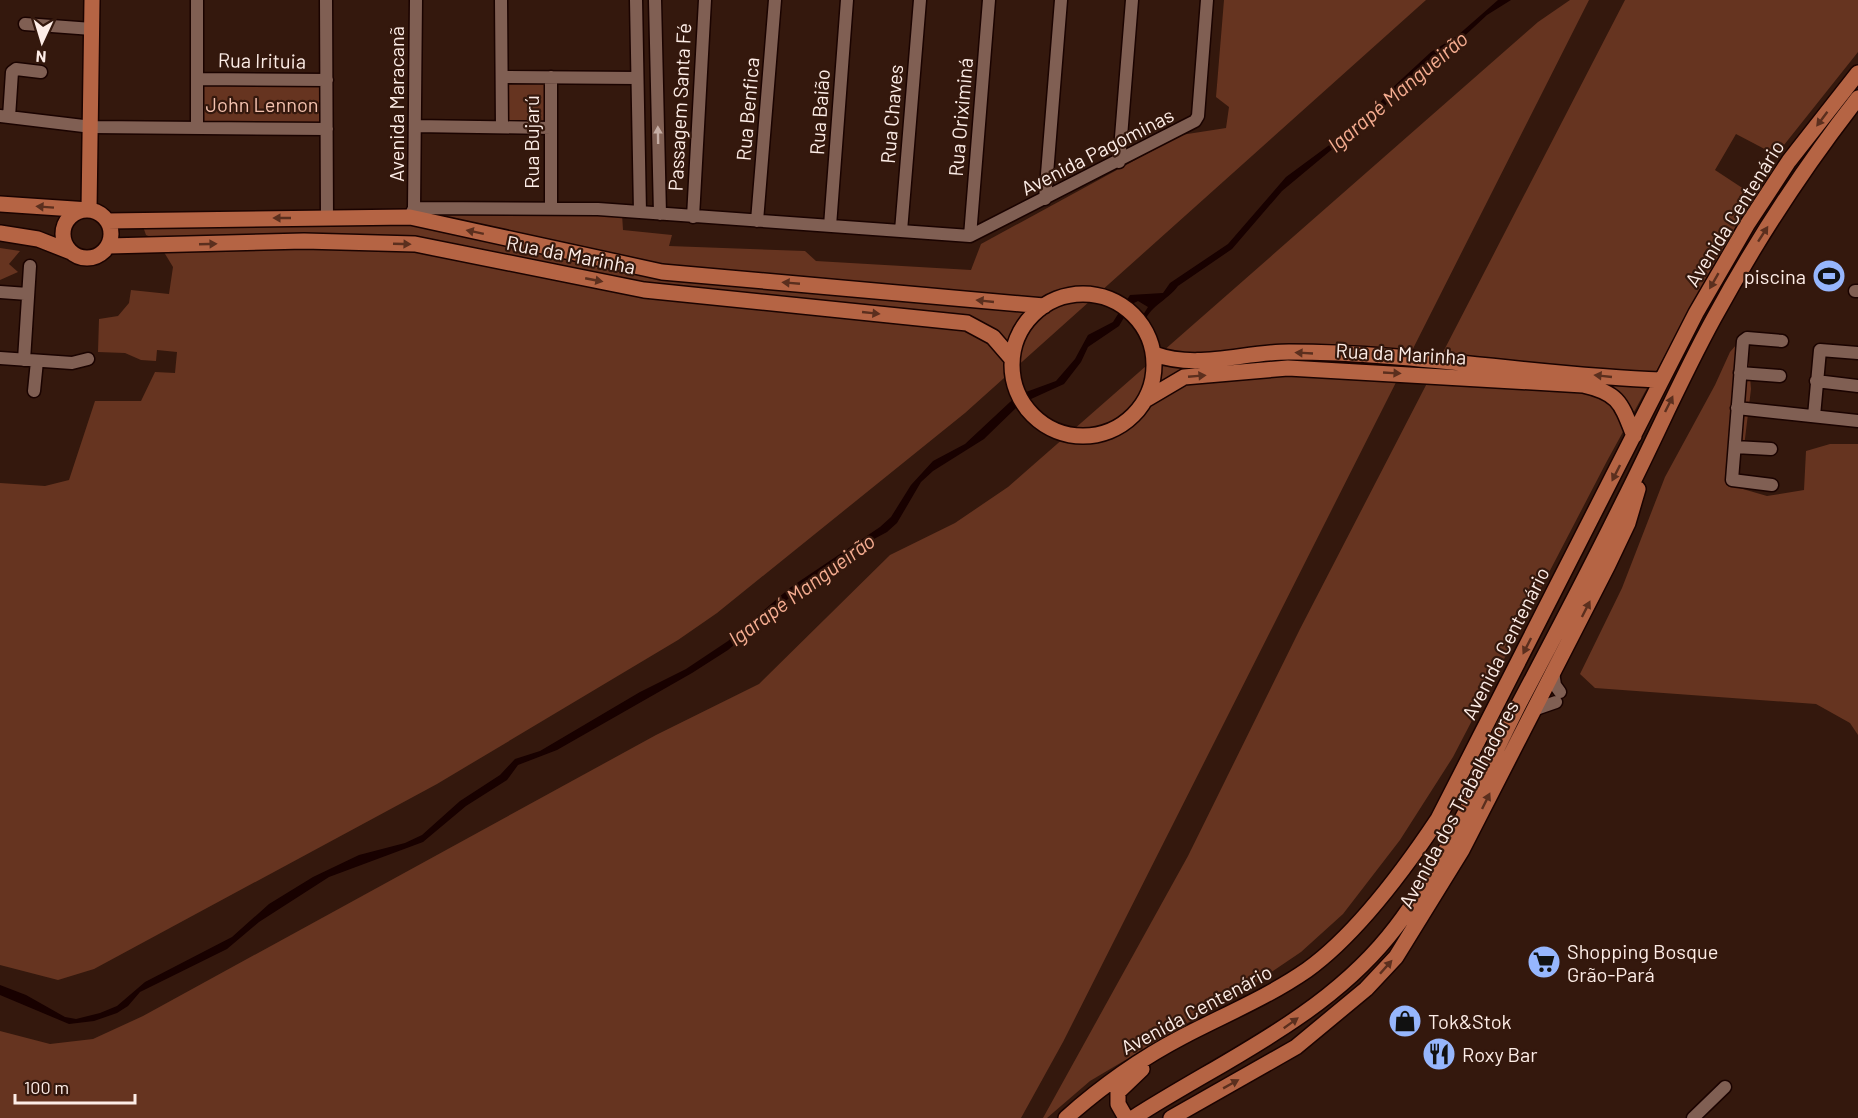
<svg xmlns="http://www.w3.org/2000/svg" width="1858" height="1118" font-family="Barlow,sans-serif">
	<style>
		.green { fill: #663420 }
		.water { fill: #180100 }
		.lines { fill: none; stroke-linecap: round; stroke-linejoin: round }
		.minor-casing { stroke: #1a0300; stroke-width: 15 }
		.major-casing { stroke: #1a0300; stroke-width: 18 }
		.minor { stroke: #805f53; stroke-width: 12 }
		.major { stroke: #b56444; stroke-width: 15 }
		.oneway { fill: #5b2f1e }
		.oneway2 { fill: #c5ada4 }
		.labels { text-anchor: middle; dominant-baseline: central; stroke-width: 4.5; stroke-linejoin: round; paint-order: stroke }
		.street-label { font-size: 20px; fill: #fdede7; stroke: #34180d }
		.park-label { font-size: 20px; fill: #f4c2af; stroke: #34180d }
		.poi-label { font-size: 20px; fill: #fdede7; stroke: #34180d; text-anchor: start }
		.water-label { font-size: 21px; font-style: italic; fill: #f6ad91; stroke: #34180d }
	</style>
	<rect width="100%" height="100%" fill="#34180d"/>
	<path class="green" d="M 1224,0 L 1426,0 L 965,413 L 717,613 L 678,640 L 437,784 L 94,969 L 58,980 L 0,965 L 0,483 L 45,486 L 69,480 L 95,401 L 141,401 L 155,372 L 175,373 L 177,352 L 157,350 L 156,361 L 141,360 L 125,353 L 98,352 L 99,319 L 118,316 L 129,303 L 131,290 L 169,294 L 173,267 L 156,239 L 146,235 L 140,218 L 414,212 L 622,214 L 623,230 L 672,235 L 669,246 L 805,251 L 816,261 L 971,270 L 981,244 L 1181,135 L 1226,128 L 1229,107 L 1216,97 Z
		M 1570,0 L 1589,0 L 1063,1042 L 1021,1118 L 0,1118 L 0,1031 L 50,1044 L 93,1039 L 143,1016 L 656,735 L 759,684 L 890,555 L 955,523 L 1008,487 L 1538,22 Z
		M 1625,0 L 1858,0 L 1858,52 L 1776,155 L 1736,134 L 1715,170 L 1753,195 L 1607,461 L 1453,757 L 1400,840 L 1343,914 L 1301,952 L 1255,983 L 1090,1081 L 1047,1118 L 1043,1118 L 1188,856 L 1300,629 Z
		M 502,77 L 551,77 L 551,128 L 502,127 Z
		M 197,79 L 327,80 L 327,129 L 197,127 Z
		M 0,248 L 20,251 L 9,264 L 18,272 L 0,280 Z
		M 1743,337 L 1748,352 L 1751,389 L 1744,447 L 1736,463 L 1736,487 L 1767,496 L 1804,490 L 1806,451 L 1830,444 L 1858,444 L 1858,735 L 1850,723 L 1816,704 L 1595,688 L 1580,674 L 1622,588 L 1665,477 L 1715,385 L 1730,352 Z"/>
	<path class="water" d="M 1498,0 L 1511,0 L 1487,15 L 1459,41 L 1432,60 L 1397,90 L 1375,119 L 1330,151 L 1282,191 L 1232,249 L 1178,286 C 1167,301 1149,306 1143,325 L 1143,315 L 1148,307 L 1138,301 L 1132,304 L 1119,326 L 1088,347 L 1081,362 L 1064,384 L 1020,404 L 984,439 L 933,471 L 921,482 L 897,523 L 887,532 L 861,546 L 801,588 L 728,650 L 692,673 L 557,750 L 518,765 L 507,780 L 466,806 L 423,842 L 329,877 L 259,922 L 227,949 L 140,992 L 128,1006 L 117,1013 L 94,1021 L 69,1024 L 0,995 L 0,985 L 26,995 L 65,1017 L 76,1019 L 100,1013 L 117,1006 L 145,982 L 232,937 L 269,904 L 313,877 L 359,855 L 405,843 L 422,835 L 460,801 L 500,775 L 515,759 L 540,751 L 640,692 L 686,669 L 728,641 L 791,587 L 880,527 L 891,517 L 911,485 L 933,461 L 965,444 L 1010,402 L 1026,392 L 1056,381 L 1075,359 L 1088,335 L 1113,322 L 1130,295 L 1163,293 L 1170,283 L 1228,244 L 1286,177 L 1370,115 L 1391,89 L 1431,52 L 1457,36 Z"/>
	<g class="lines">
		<g class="minor-casing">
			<path id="minor" d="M 326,0 L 327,218
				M 501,0 L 502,127
				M 636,0 L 640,212
				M 655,0 L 660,214
				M 25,24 L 92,29
				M 502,77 L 637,78
				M 197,79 L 327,80
				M 0,116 L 92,127 L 327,129
				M 9,117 L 12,72 L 16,69 L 41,72
				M 415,126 L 551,128
				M 197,127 L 197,0
				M 1119,162 L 1132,0
				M 1045,199 L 1061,0
				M 414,208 L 416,0
				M 551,208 L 551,77
				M 410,217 L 414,208 L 598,209 L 970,236
				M 693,217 L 705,0
				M 757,221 L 775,0
				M 830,226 L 847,0
				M 901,231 L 920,0
				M 970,236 L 1195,121 L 1198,116 L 1207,0
				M 970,236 L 989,0
				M 1855,291 L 1858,291
				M 0,292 L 28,294
				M 0,358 L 72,363 L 88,359
				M 24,360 L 30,266
				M 1740,373 L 1780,376
				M 1816,381 L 1858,386
				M 34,391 L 37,361
				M 1737,408 L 1858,421
				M 1814,416 L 1820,350 L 1858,353
				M 1735,447 L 1771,449
				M 1772,485 L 1732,480 L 1743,341 L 1747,338 L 1782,341
				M 1553,672 L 1555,685 L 1560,692
				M 1533,710 L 1556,702
				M 1693,1118 L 1725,1087"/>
		</g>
		<g class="major-casing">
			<path id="major" d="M 0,204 L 89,210 L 92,0
				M63 234a24 24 0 1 1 48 0a24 24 0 1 1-48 0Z
				M 107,221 L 410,217 L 662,272 L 1044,306
				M 0,233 L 38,239 L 71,252
				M 108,246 L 304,241 L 415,244 L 644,290 L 967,323 L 993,337 L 1012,359
				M1012 365a71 71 0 1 1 142 0a71 71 0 1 1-142 0Z
				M 1154,354 C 1198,370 1243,352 1289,352 C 1414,352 1537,376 1661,380
				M 1145,400 L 1184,377 L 1288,368 L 1583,385 C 1619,393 1621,403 1634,436
				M 1066,1118 C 1102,1086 1140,1059 1182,1037 C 1224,1015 1268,997 1307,970 C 1357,934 1404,870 1438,819 L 1696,313 L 1747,225 L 1789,161 L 1858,73
				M 1126,1118 L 1118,1104 L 1118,1092 L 1142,1069
				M 1133,1118 C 1220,1062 1321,1019 1388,937 C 1444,868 1480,781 1520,702 C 1555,636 1590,569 1623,502 C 1654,441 1681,378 1714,318 C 1756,241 1804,167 1858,98
				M 1171,1118 L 1296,1047 L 1366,989 L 1396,957 L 1462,850 L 1608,565 L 1628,523 L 1638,489"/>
		</g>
		<use href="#minor" class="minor"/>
		<use href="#major" class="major"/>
	</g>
	<defs><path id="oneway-solid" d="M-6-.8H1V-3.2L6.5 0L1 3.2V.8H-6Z" transform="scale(1.5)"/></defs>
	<g class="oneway">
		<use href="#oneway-solid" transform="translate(1822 119) rotate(127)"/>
		<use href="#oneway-solid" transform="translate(45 207) rotate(-176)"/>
		<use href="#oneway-solid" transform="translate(282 218) rotate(180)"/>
		<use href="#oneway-solid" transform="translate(475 232) rotate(-168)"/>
		<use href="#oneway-solid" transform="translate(1763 234) rotate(-57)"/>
		<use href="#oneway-solid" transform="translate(208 244) rotate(-2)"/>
		<use href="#oneway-solid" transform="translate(402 244) rotate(2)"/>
		<use href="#oneway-solid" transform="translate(594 280) rotate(11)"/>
		<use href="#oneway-solid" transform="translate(1714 281) rotate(120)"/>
		<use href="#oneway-solid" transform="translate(791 283) rotate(-175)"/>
		<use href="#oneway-solid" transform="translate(985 301) rotate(-174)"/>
		<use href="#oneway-solid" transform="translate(871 313) rotate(6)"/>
		<use href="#oneway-solid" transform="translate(1304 353) rotate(-177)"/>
		<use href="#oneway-solid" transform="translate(1392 373) rotate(3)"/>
		<use href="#oneway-solid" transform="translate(1197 376) rotate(-5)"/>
		<use href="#oneway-solid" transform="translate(1603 376) rotate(-174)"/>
		<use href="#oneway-solid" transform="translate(1669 404) rotate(-64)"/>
		<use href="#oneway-solid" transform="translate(1616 473) rotate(117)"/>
		<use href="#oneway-solid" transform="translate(1586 609) rotate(-63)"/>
		<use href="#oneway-solid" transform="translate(1527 646) rotate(117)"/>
		<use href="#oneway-solid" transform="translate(1486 801) rotate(-64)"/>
		<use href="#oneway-solid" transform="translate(1386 967) rotate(-48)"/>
		<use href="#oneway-solid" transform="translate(1291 1023) rotate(-36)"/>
		<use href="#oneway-solid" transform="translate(1231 1084) rotate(-29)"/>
	</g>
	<use class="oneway2" href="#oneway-solid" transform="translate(658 135) rotate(-91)"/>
	<defs>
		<g id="stadium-disc" transform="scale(1.725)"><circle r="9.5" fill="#96b6fd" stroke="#34180d"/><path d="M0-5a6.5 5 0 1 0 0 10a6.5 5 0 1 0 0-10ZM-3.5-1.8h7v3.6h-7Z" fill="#111"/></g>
		<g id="supermarket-disc" transform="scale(1.725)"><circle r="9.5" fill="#96b6fd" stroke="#34180d"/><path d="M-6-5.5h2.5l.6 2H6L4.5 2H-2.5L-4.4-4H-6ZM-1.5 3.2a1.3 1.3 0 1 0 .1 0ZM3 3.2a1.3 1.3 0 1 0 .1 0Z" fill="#111"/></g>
		<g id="shop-disc" transform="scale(1.725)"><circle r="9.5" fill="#96b6fd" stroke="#34180d"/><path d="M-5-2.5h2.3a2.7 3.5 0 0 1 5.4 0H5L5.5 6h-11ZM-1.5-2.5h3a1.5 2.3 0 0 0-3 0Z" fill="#111"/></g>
		<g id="restaurant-disc" transform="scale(1.725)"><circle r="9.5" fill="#96b6fd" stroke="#34180d"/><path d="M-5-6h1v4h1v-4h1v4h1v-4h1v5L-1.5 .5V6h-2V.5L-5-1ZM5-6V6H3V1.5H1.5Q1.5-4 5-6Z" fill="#111"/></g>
	</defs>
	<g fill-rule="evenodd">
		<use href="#stadium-disc" x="1829" y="276"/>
		<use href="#supermarket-disc" x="1544" y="962"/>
		<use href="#shop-disc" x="1405" y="1021"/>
		<use href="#restaurant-disc" x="1439" y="1054"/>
	</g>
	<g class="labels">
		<g class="street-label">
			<text transform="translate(262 60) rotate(1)">Rua Irituia</text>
			<text transform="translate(396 104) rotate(-90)">Avenida Maracanã</text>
			<text transform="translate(679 107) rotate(-87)">Passagem Santa Fé</text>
			<text transform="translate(747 109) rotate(-85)">Rua Benfica</text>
			<text transform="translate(819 112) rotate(-86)">Rua Baião</text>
			<text transform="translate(891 114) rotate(-85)">Rua Chaves</text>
			<text transform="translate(960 117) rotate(-85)">Rua Oriximiná</text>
			<text transform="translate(531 142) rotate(-90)">Rua Bujarú</text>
			<text transform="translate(1097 151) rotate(-27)">Avenida Pagominas</text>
			<text transform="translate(1734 213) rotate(-58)">Avenida Centenário</text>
			<text transform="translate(571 254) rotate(11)">Rua da Marinha</text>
			<text transform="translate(1401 353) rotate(3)">Rua da Marinha</text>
			<text transform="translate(1505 643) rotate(-63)">Avenida Centenário</text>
			<text transform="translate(1458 804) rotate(-62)">Avenida dos Trabalhadores</text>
			<text transform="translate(1196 1009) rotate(-28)">Avenida Centenário</text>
		</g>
		<g class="park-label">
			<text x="262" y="104">John Lennon</text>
		</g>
		<g class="poi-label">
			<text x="1806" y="276" text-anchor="end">piscina</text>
			<text x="1567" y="951">Shopping Bosque<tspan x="1567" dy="23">Grão-Pará</tspan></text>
			<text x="1428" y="1021">Tok&amp;Stok</text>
			<text x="1462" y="1054">Roxy Bar</text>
		</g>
		<g class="water-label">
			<text transform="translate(1397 91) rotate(-40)">Igarapé Mangueirão</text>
			<text transform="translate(801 589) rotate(-36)">Igarapé Mangueirão</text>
		</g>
	</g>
	<g transform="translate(42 42) rotate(184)" stroke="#34180d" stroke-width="4.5" paint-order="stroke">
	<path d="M0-4.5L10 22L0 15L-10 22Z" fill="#fdede7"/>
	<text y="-9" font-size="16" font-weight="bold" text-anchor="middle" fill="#fdede7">N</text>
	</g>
	<path d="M15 1094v9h120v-9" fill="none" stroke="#fdede7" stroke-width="3"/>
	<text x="24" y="1094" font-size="18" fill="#fdede7" stroke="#34180d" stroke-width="4.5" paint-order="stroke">100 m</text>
</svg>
